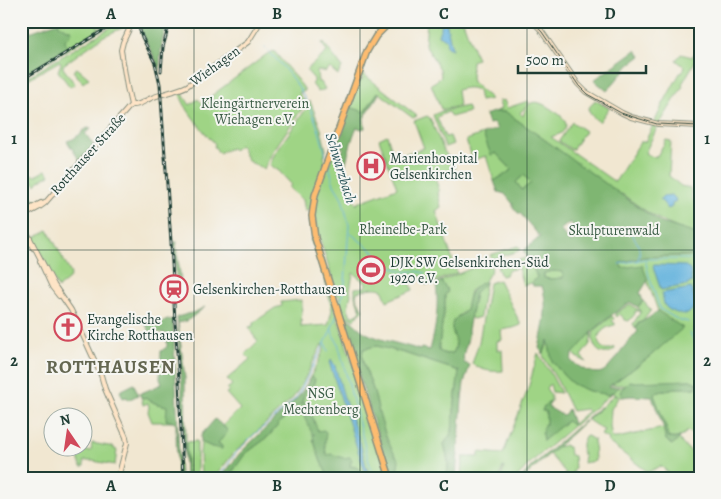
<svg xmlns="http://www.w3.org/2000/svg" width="721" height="499" font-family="Alegreya,serif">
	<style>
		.green { fill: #9fd485; stroke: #5f885c; fill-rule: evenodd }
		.forest { fill: #7fb672; stroke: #4f7a53; fill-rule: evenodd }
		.water { fill: #63b2dd; stroke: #417888 }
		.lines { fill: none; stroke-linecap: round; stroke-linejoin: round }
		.stream { stroke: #63b2dd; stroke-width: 1 }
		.secondary-casing { stroke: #889282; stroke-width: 6 }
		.primary-casing { stroke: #889282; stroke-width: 8 }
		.secondary { stroke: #fee4c6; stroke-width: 4 }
		.primary { stroke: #fdbc70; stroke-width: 5 }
		.tram { stroke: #1f3d34; stroke-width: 1 }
		.rail-casing { stroke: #1f3d34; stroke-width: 3 }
		.rail { stroke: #f6f6f2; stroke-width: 1; stroke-dasharray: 4; stroke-linecap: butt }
		.grid { fill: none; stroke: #1f3d34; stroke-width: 1; stroke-opacity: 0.55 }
		.labels { text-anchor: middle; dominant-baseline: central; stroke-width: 4; stroke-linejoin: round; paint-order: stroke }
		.street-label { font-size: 14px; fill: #1f3d34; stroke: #f6f6f2 }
		.park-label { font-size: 14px; fill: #395b44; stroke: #f6f6f2 }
		.poi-label { font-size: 14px; fill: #1f3d34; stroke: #f6f6f2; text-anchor: start }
		.water-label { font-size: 15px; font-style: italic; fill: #305a5e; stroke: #f6f6f2 }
		.district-label { font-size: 19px; font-weight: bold; letter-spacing: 1px; fill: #646751; stroke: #f6f6f2 }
		.neatline { fill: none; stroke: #1f3d34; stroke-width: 2 }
		.grid-label { font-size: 16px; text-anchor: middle; font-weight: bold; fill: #1f3d34 }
	</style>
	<rect width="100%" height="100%" fill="#f6f6f2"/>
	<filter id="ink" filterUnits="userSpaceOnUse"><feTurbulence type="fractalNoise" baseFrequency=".02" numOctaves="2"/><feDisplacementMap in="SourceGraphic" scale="10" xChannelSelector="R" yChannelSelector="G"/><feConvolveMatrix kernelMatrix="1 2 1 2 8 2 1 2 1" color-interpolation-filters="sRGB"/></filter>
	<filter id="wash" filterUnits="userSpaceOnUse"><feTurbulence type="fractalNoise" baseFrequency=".0096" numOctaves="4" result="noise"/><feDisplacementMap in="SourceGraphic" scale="20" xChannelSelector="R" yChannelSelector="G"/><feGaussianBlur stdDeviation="1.12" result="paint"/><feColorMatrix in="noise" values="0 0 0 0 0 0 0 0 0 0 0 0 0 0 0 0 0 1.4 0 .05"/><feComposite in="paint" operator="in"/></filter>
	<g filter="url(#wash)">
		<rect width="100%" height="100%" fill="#f1e7d1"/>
		<path class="green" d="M 59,21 L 94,21 L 99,28 L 96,31 L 111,21 L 115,21 L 68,49 L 64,40 L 71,34 L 72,31 L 59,25 L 58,22 Z
			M 121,21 L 130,21 L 129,25 L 104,36 L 63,65 L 63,68 L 75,84 L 70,87 L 58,71 L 61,63 L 60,61 L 21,83 L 21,81 Z
			M 427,21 L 463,21 L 477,59 L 472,61 L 471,78 L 472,82 L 491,99 L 480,101 L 478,91 C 471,86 465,88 457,90 L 459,106 L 446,109 L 441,109 L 431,84 L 436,81 L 441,76 L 440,69 L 425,45 Z
			M 323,42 L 342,67 L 338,75 L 330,68 L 325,72 L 324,71 L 317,71 L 318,82 L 321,82 L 325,89 L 318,92 L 312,84 L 314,82 L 314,79 L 306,70 L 327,52 L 322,43 Z
			M 700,43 L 700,53 L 682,84 L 683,86 L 657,128 L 645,153 L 653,157 L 657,156 L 666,140 L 671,141 L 669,176 L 681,186 L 690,188 L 692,198 L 700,212 L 700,235 C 667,227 649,214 622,194 L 620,194 L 506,112 L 493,112 L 501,109 L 499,101 L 504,100 L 507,108 L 528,101 L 529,103 L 520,113 L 523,116 C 529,95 541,102 554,111 C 557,113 561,115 563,118 C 566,122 567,126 564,130 C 561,135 555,135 551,137 L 615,182 L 639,144 L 640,142 L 645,142 L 664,102 L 680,73 L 682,73 L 685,67 L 676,60 L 681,54 L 692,57 Z
			M 274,51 L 303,87 L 305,91 L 299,93 L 306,103 L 273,151 L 264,169 L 248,161 L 240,145 L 233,150 L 231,148 L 219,153 L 214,146 L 215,144 L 211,139 L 210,139 C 200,126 184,109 180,94 L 183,92 L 184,96 L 190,105 L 198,99 L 202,103 L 267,54 Z
			M 77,68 L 89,78 L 83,83 L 73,71 Z
			M 362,73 L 417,116 L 413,118 L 378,92 L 364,112 L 350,107 L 360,79 L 361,80 L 363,79 L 360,76 Z
			M 595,100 L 609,108 L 599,122 L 591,115 L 588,109 Z
			M 310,101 L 321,129 L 326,150 L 324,157 L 327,167 L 331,160 L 333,152 L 337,151 L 340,155 L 345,183 L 357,205 L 357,203 L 397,188 L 379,139 L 387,135 L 394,157 L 424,148 L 414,121 L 427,116 L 430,118 L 444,151 L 456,168 L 435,176 L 439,191 L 438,193 L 441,207 L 436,211 L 457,273 L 426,285 L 425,277 L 408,277 L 413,290 L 387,301 L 382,289 C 373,286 365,290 357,292 L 356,297 L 363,310 L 354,320 L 341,313 L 338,301 L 340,296 L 336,295 C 333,285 331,274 328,264 C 322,245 315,228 314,209 L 305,211 L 303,200 L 289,188 L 291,184 L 279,171 L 270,165 L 275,153 L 306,109 ZM 353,273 L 366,283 L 366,287 L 355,288 L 355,296 L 361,310 L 355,316 L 351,316 L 348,308 L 351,294 L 350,290 Z
			M 467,106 L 469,112 L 451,117 L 448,112 L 437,117 L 445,137 L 450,136 L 453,144 L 445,147 L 433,115 L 442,111 Z
			M 572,122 L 585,131 L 572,150 L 559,141 Z
			M 483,134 L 492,155 L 496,153 L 512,170 L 494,181 L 486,156 L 473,160 L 466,140 Z
			M 46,170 L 50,175 L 39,181 L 36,185 L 34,182 L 33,182 L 31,181 L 24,182 L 32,196 L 36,201 L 38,199 L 42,203 L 34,207 L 21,187 L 21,178 L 23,180 L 33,174 L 35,176 Z
			M 524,175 L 531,183 L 522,190 L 516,182 Z
			M 48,230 L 71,274 L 69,279 L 58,288 L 33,238 Z
			M 310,239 L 313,240 L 389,478 L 375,478 L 373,474 L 369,478 L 367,468 L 365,472 L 366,478 L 332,478 L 313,439 L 321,462 L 325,469 L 328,478 L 228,478 L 245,454 L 268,437 L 284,418 L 298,406 L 299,399 L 317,364 L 324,349 L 322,344 L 302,384 L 293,398 L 233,454 L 214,478 L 201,478 L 200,453 L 201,442 L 212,447 L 221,445 L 218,443 L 227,430 L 223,425 L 240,409 L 226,393 L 229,391 L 227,389 L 232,385 L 227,379 L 250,359 L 245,354 L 258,341 L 253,335 L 249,327 L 253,326 L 253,323 L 275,308 L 282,306 L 281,302 L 302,300 L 301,327 L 328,325 L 332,310 L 325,280 L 316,251 Z
			M 518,246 L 521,249 L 518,251 L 492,259 L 490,255 Z
			M 694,256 L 694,264 L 700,293 L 700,323 L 694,328 L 700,346 L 700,384 L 690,380 L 636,383 L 630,381 L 626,385 L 611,385 L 648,358 L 682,328 L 658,311 L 642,266 L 622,268 L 620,263 L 644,257 Z
			M 528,257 L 534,268 L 537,278 L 532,283 L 523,285 L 518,268 L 509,270 L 505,275 L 501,276 L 497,267 Z
			M 489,261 L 492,269 L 485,281 L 480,284 L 470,291 L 466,309 L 457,317 L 452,328 C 454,336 458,345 453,353 L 446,354 L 439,351 L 439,345 L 445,305 L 445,295 L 448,291 L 441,281 Z
			M 552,271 L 564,272 L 563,278 L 551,279 L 544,278 L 544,273 Z
			M 499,280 L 521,325 L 513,328 L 501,330 L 502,340 L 497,341 L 497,350 L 502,350 L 503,371 C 491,372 483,371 472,364 L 479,342 L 489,283 Z
			M 485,283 L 480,317 L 473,319 L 470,317 L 475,293 Z
			M 643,301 L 651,310 L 643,321 L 638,323 L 636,329 L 633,324 L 641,311 L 638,307 Z
			M 630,304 L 640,311 L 635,311 L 635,314 L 629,321 L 625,320 L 620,314 L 617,317 L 615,314 Z
			M 612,316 L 614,319 L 612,321 L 615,323 L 615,325 C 589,330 597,357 615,347 L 615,349 C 608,356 597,354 594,344 C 592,340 593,335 594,331 Z
			M 592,332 L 590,344 L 581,356 L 587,362 L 576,357 L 573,353 Z
			M 549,340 L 552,361 L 565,377 L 573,384 L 589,391 L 609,395 L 618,388 L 625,386 L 621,390 L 622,397 L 619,397 L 612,393 L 529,464 L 516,478 L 501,478 L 504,467 L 503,467 L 499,478 L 462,478 L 463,457 L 479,457 L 479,452 L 503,454 L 528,389 L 538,353 L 552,376 L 561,393 L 552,392 L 550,384 L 546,388 L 551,396 L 551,401 L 544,406 L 542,411 L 546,411 L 546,425 L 544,425 L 542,434 L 543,440 L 567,421 L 572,425 L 588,411 L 586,409 L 572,411 L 558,382 L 543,356 Z
			M 377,346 L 404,353 L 459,371 L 454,410 L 452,432 L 444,444 L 448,461 L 447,478 L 400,478 L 397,472 L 398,460 C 382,438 380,411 372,386 C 368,373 360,362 363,349 Z
			M 697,384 L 700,385 L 700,434 L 695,438 L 688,431 C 681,437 677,439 668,438 L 666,427 L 654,395 L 655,393 L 674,388 L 696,388 Z
			M 614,395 L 618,398 L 611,409 L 610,426 L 612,438 L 617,438 L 663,428 L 666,440 L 671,445 L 679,439 L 684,446 L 699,457 L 694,465 L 699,469 L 691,477 L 687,474 L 686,476 L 683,475 L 681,478 L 674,478 L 661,466 L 648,472 L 608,442 L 609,439 L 601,435 L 604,430 L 600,428 L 588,420 Z
			M 141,397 L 145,398 L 157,404 L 168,406 L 174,422 L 152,422 L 148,412 L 149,407 L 148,403 L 143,405 Z
			M 586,435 L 594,440 L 595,461 L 583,463 L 584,454 L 582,454 L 582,443 Z
			M 197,441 L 197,478 L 188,478 L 186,442 Z
			M 92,443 L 114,447 L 114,449 L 117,450 L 115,465 L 93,461 L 84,461 L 84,467 L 81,467 L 76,451 L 91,451 Z
			M 566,445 L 567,447 L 569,447 L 570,455 L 574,456 L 575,468 L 574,469 L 572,478 L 561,478 L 566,473 L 549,454 L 557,447 Z"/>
		<path class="forest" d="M 139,21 L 168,21 C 162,37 160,53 160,70 L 159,70 C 154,53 142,39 139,21 Z
			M 58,22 L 59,25 L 72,31 L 71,34 L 65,40 L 68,49 L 21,77 L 21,35 Z
			M 636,50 L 641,56 L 629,65 L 607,91 L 594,80 Z
			M 378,92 L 379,94 L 364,118 L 365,128 L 361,129 L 357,127 C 351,139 348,156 344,170 L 351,173 L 349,188 L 350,192 L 345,183 L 340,155 L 344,148 L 336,145 L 341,127 L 350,107 L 365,112 Z
			M 493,112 L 506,112 L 644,211 L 662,223 L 700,235 L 700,255 L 644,257 L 620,263 L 622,268 L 642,265 L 648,280 L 640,293 L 643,301 L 638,307 L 630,302 L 613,314 L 594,330 L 572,355 L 571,361 C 579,367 596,378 605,370 C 610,366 612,361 617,358 C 621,348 631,340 638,331 L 636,329 L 638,324 C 645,320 652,316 658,311 L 683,328 L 648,358 L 608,387 L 619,387 L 609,395 L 589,391 L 573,384 L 565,377 L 552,361 L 548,340 L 543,354 L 539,348 C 543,328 549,307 542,286 L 533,286 L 532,283 L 537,277 L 530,261 L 523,251 L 540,237 L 520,213 L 518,213 L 513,207 L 513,204 L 505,194 L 498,192 L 494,181 L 512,170 L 496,153 L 491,155 L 483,134 L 497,129 L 494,123 L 489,124 L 485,115 ZM 524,175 L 531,183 L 522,190 L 516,182 ZM 570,222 L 581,235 L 571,243 L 560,230 ZM 552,271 L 563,272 L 563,278 L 551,279 L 544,278 L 544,273 Z
			M 88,128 L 91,129 L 85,133 L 94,146 L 80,161 L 67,141 L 73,139 L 82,133 L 82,131 Z
			M 174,242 L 177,242 L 176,247 L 181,280 L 176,280 Z
			M 441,281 L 448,291 L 445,295 L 445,305 L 439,345 L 439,351 L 446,354 L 453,353 C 460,342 452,337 452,326 C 452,317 463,316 466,309 C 467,306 467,303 468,301 C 470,290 475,286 485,281 L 485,283 L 475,293 L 468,330 C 470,342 461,351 464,363 L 470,365 L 464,383 L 462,400 L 456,478 L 447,478 L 448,461 L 444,444 L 452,432 L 454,410 L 459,371 L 404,353 L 377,346 L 363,349 C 360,363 368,373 372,386 C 380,411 382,438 399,460 L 397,472 L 400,478 L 391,478 L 340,315 C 351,317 357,328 366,333 C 382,341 403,344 420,350 L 421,348 L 430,350 C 436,328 439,306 436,283 Z
			M 205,307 L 187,321 L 178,323 L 185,378 L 186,456 L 188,478 L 185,478 L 181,372 L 177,317 L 195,312 Z
			M 173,319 L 180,478 L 177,478 L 176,424 L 173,422 L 166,420 L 167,406 L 157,404 L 145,398 L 141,397 L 139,394 L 162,384 L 160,379 L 161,351 L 167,347 L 167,334 L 158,332 L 153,338 L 146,325 Z
			M 312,377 L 315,379 C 313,389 310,385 306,391 C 304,394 303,399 302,402 L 306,403 L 308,406 L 318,431 L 324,430 L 326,432 C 325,442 324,446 327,455 L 332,454 L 343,458 L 350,457 L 352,459 L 350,466 L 357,467 L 360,469 L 360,471 C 352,480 340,478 328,478 C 327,472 323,467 321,462 C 318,455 315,444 313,436 L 315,434 L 313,435 L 305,419 L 301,403 L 284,418 L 268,437 L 245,454 L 228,478 L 221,478 L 240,453 L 299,396 Z
			M 690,380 L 697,383 L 696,388 L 674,388 L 656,393 L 654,395 L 666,427 L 668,437 L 674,439 L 681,437 L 672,445 L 666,440 L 664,429 L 652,397 L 630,396 L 623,397 L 620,393 L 621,390 L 630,381 L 636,382 Z
			M 134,384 L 138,395 L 128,400 L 127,397 L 123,398 L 120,391 Z
			M 551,401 L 548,407 L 562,415 L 565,414 L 568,409 L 573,424 L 572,425 L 567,421 L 543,441 L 542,434 L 544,424 L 546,425 L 546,411 L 542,411 L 544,406 Z
			M 600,407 L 601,407 L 523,478 L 521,478 L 531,467 Z
			M 215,419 L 227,430 L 227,433 L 218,443 L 222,446 L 222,449 L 212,447 L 201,442 L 201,436 L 202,434 Z"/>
		<path class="water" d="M 438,21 L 446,21 L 452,49 L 447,47 L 446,39 L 438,35 L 442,24 Z
			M 671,195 L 675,198 L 676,201 L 672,204 L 672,207 L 668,209 L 660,199 L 663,196 Z
			M 654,265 L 686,266 L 690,270 L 692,282 L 687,285 L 661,290 L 653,267 Z
			M 691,288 L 694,296 L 696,306 L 688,314 C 681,315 670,312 665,306 C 663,302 663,297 662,293 Z
			M 331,359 L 335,366 L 345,401 L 359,439 L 369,478 L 367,478 L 330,365 Z"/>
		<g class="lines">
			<path class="stream" d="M 210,21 L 230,29
				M 21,22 L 22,21
				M 21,29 L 42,21
				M 265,48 C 272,54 278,61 284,68 C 308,97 317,120 326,156
				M 329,165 L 334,185 L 342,198 L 349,225 L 345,283 L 339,309
				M 627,229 C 635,237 644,250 637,261
				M 349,232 L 394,268 L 405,272 L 415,271 L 425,273
				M 645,259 L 649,276 L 660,309 L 680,321 L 685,321 L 688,322
				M 619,264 L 645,259 L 700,259
				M 332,330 L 333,335 L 338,343 L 370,466 L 376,478
				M 690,333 L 696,345
				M 325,343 L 328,351
				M 218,478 L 236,453 L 249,440 L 249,439 L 262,428 L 264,427 L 294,400 L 299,393 L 328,337 L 337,315"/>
		</g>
	</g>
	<g filter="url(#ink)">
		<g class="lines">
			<g class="secondary-casing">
				<path id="secondary" d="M 532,21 L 540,29 L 578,84 L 586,92 L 622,113 L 631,117 L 658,124 L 700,126
					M 131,105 C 138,106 143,102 149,99 C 162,93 175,92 187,86 L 248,42 L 261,21
					M 131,105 L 127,87 L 121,50 L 123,42 L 133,21
					M 21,214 L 41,203
					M 21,217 L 38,208 L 45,203 L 131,105
					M 21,221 L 54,285 L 71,310 L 86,342 L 101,375 L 105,389 L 126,437 L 127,443 L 118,478
					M 21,227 L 33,248
					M 40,261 L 52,287 L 59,296"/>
			</g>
			<g class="primary-casing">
				<path id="primary" d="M 390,478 L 315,238 L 312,216 L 315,195 L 367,51 L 376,36 L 391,21"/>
			</g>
			<use href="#secondary" class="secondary"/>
			<use href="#primary" class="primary"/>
			<path class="tram" d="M 532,21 L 542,32 L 579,86 L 587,94 L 621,113 L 630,116 L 657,124 L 700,126"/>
			<g class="rail-casing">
				<path id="rail" d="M 137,21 L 142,37 L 155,63 L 160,84 L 171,242 L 175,323 L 179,380 L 183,478
					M 161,71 L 163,47 L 170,21
					M 21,80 L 119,21"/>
			</g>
			<use href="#rail" class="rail"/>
		</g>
	</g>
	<path class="grid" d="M 194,21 L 194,478M 360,21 L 360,478M 527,21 L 527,478M 21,250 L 700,250"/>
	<defs>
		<g id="hospital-ring" transform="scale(1.4375)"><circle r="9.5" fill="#f6f6f2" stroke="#d1495b" stroke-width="1.5"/><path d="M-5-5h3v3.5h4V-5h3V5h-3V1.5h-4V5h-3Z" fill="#d1495b"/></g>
		<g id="stadium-ring" transform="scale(1.4375)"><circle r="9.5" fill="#f6f6f2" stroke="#d1495b" stroke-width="1.5"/><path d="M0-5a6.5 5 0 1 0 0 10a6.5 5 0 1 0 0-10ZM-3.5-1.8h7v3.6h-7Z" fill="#d1495b"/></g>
		<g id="station-ring" transform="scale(1.4375)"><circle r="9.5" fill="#f6f6f2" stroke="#d1495b" stroke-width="1.5"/><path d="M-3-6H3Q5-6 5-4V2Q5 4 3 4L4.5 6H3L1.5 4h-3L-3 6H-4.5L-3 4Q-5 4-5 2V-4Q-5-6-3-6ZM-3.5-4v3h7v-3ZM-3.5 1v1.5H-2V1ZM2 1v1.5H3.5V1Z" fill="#d1495b"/></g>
		<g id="church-ring" transform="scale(1.4375)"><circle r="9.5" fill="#f6f6f2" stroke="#d1495b" stroke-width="1.5"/><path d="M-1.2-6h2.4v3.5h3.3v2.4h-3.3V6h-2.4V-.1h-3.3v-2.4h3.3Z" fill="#d1495b"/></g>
	</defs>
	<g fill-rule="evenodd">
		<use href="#hospital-ring" x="371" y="166"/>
		<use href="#stadium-ring" x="371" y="270"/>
		<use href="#station-ring" x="174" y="289"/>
		<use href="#church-ring" x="68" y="327"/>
	</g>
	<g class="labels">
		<g class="street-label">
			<text transform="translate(215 66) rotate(-36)">Wiehagen</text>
			<text transform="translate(88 154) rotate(-48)">Rotthauser Straße</text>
		</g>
		<g class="park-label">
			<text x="255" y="103">Kleingärtnerverein<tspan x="255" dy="16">Wiehagen e.V.</tspan></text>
			<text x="403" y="229">Rheinelbe-Park</text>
			<text x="614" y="230">Skulpturenwald</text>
			<text x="321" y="393">NSG<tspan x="321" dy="16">Mechtenberg</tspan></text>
		</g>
		<g class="poi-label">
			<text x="390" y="158">Marienhospital<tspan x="390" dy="16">Gelsenkirchen</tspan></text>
			<text x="390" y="262">DJK SW Gelsenkirchen-Süd<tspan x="390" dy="16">1920 e.V.</tspan></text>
			<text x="193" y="289">Gelsenkirchen-Rotthausen</text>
			<text x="87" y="319">Evangelische<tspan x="87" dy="16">Kirche Rotthausen</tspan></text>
		</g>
		<g class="water-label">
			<text transform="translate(341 168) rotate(73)">Schwarzbach</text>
		</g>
		<g class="district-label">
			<text x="111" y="367">ROTTHAUSEN</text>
		</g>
	</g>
	<rect width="721" height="499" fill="none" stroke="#f6f6f2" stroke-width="55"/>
	<g transform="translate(68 432) rotate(347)"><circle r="24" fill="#f6f6f2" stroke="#a0aca6"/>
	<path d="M0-4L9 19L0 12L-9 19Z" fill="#d1495b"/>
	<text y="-8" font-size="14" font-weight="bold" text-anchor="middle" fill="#1f3d34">N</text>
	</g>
	<path d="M518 65v8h128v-8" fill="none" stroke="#1f3d34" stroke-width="2.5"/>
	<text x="526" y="65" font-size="15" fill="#1f3d34" stroke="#f6f6f2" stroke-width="4" paint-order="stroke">500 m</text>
	<rect x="28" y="28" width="666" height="444" class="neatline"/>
	<g class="grid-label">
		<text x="111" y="19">A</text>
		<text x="277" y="19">B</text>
		<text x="444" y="19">C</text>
		<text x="610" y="19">D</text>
		<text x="14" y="144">1</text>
		<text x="707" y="144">1</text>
		<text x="14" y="366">2</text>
		<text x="707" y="366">2</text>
		<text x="111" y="491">A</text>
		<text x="277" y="491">B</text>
		<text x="444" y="491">C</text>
		<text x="610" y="491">D</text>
	</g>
</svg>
